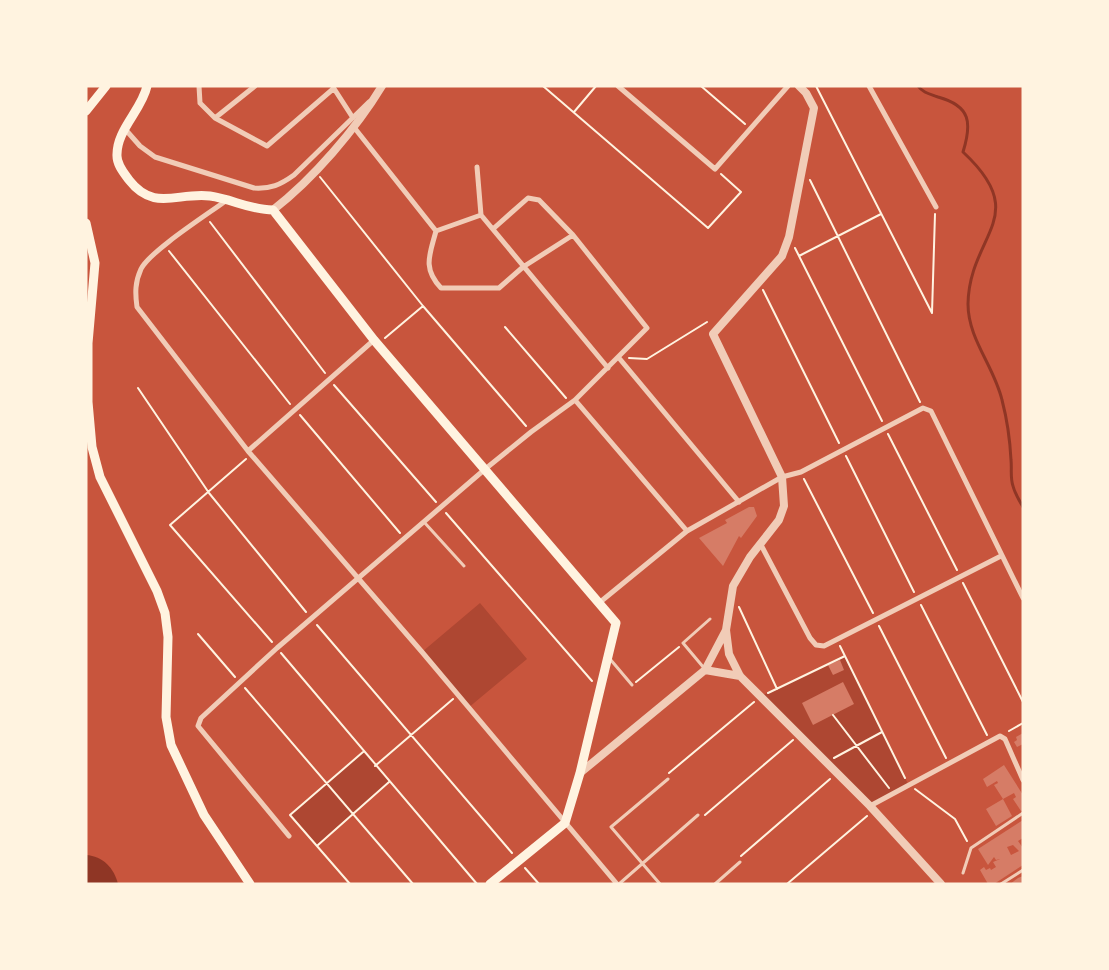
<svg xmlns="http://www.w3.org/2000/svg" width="1109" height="970" font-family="Roboto,sans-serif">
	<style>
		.green { fill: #ae4732 }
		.water { fill: #8f3625 }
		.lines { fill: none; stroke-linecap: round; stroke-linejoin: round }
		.stream { stroke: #8f3625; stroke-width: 3 }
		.building { fill: #d67c66; fill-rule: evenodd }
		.path { stroke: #fff3e0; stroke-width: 2 }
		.service { stroke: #f1ccb7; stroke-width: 3 }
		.minor { stroke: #f1ccb7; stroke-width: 5 }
		.tertiary { stroke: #f1ccb7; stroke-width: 8 }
		.secondary { stroke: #fff3e0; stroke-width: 9 }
	</style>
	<rect width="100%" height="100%" fill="#c8553d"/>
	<path class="green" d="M 480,603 L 527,659 L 468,708 L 422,652 Z
		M 845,656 L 909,786 L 870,806 L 761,696 Z
		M 363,752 L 389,782 L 317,845 L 290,815 Z"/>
	<path class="water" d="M 86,855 C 103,856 114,868 118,884 L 86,884 Z"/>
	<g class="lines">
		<path class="stream" d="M 918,86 C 923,93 930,94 938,97 C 971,106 972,123 963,152 C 1033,217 969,234 968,304 C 968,339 994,366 1002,400 C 1007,419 1010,440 1011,460 C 1012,469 1010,477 1013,486 C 1015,494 1019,500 1023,507"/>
	</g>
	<path class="building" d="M 749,507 L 754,507 L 757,516 L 741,538 L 739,536 L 723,566 L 699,538 L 727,523 L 725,520 Z
		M 840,660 L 844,670 L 833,675 L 828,665 Z
		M 843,682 L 854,704 L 813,725 L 802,703 Z
		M 1023,733 L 1023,744 L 1017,747 L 1014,742 L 1017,740 L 1016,737 Z
		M 1004,765 L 1023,795 L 1023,810 L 1021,811 L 1013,799 L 1016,797 L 1014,793 L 1003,799 L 994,785 L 998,783 L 997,781 L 987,787 L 983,779 Z
		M 1003,799 L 1012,816 L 996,826 L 986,809 Z
		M 1023,820 L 1023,838 L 1018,841 L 1023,848 L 1023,865 L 994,884 L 988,884 L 980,870 L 984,867 L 986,870 L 990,868 L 991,870 L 996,867 L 993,862 L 1000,859 L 996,860 L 994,857 L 988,865 L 978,849 ZM 1013,845 L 1019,851 L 1011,855 L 1007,847 Z
		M 1023,876 L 1023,884 L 1010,884 L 1018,878 Z"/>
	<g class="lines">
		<path class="path" d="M 543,86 L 708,228 L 741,192 L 721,174
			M 701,86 L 745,124
			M 816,86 L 932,313 L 935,214
			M 574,112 L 596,86
			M 320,177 L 423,306 L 526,426
			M 810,180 L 920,402
			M 210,222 L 325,373
			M 795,248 L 882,421
			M 169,251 L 290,404
			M 799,256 L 881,214
			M 763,290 L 839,443
			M 505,327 L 566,398
			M 385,338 L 423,306
			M 629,358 L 647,359 L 707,322
			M 334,385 L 436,502
			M 138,388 L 209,493 L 306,612
			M 300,415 L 400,533
			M 888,434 L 957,570
			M 846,456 L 914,592
			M 246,459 L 170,525 L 272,642
			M 804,479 L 873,613
			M 446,513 L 592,681
			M 963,583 L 1023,702
			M 921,605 L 987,735
			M 739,607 L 777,689
			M 317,625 L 512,853
			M 879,626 L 946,758
			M 198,634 L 235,677
			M 840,646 L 905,778
			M 281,653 L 477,884
			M 636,682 L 679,647
			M 245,688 L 413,884
			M 768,693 L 845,656
			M 833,715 L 889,788
			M 1009,731 L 1023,723
			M 834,758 L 882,732
			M 375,766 L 453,699
			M 669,773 L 754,702
			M 915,789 L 955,819 L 967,841
			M 705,815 L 793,740
			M 318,845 L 389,782
			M 741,856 L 830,779
			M 525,868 L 539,884
			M 350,884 L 290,815 L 363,752
			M 787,884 L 867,816"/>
		<path class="service" d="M 424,522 L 464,566
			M 610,659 L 632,685
			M 704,668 L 683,643 L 710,619
			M 963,873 L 971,848 L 1023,813
			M 619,884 L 698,815
			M 660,884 L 611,827 L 668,779
			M 715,884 L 740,862
			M 1001,884 L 1023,870"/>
		<path class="minor" d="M 199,86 L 200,103 L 215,118 L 267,146 L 333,89
			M 618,86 L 715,169 L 788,86
			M 869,86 L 936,207
			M 333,87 L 353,118
			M 215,118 L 255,86
			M 353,126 L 436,231
			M 125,129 L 140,146 L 155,157 L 254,188 C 271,189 280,185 294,175 L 369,102
			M 477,167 L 481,215 L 608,368
			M 227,200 C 208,214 150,251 141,269 C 135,282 135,293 137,307 L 248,451 L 422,652 L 617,884
			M 436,231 C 430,254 422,268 441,288 L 499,288 L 523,267 L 573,235
			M 436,231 L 481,215
			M 619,358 L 739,502
			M 575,400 L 687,531
			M 248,451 L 374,340
			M 760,543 L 810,638 L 816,645 L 824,646 L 1001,556
			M 599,603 L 687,531 L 782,477 L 801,472 L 923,408 L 931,411 L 1023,598
			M 870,806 L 1000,736 L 1005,739 L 1023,780
			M 289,836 L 198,726 L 201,718 L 277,648 L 484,470 L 531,432 L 575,400 L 647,328 L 573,235 L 539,200 L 528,198 L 493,229"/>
		<path class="tertiary" d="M 273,210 C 313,179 356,129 382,86
			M 726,630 L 729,654 L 740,676 L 870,806 L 941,884
			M 705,670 L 740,676
			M 580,773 L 705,670 L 726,630 L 733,586 L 750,557 L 779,520 L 784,506 L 782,477 L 713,334 L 782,256 L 789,237 L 814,108 L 806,93 L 799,86"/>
		<path class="secondary" d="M 147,86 C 142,110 116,130 117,156 C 117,165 124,173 129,180 C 154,212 177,192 210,196 C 232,199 250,210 273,210 L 374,340 L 616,623 L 580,773 L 565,823 L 490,884
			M 86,111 L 106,86
			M 86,223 L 95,263 L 88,343 L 88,402 L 92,447 L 100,477 L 157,591 L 165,613 L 168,637 L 166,717 L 171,745 L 204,815 L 250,884"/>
	</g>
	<rect width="1109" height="970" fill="none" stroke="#fff3e0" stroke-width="175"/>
</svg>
